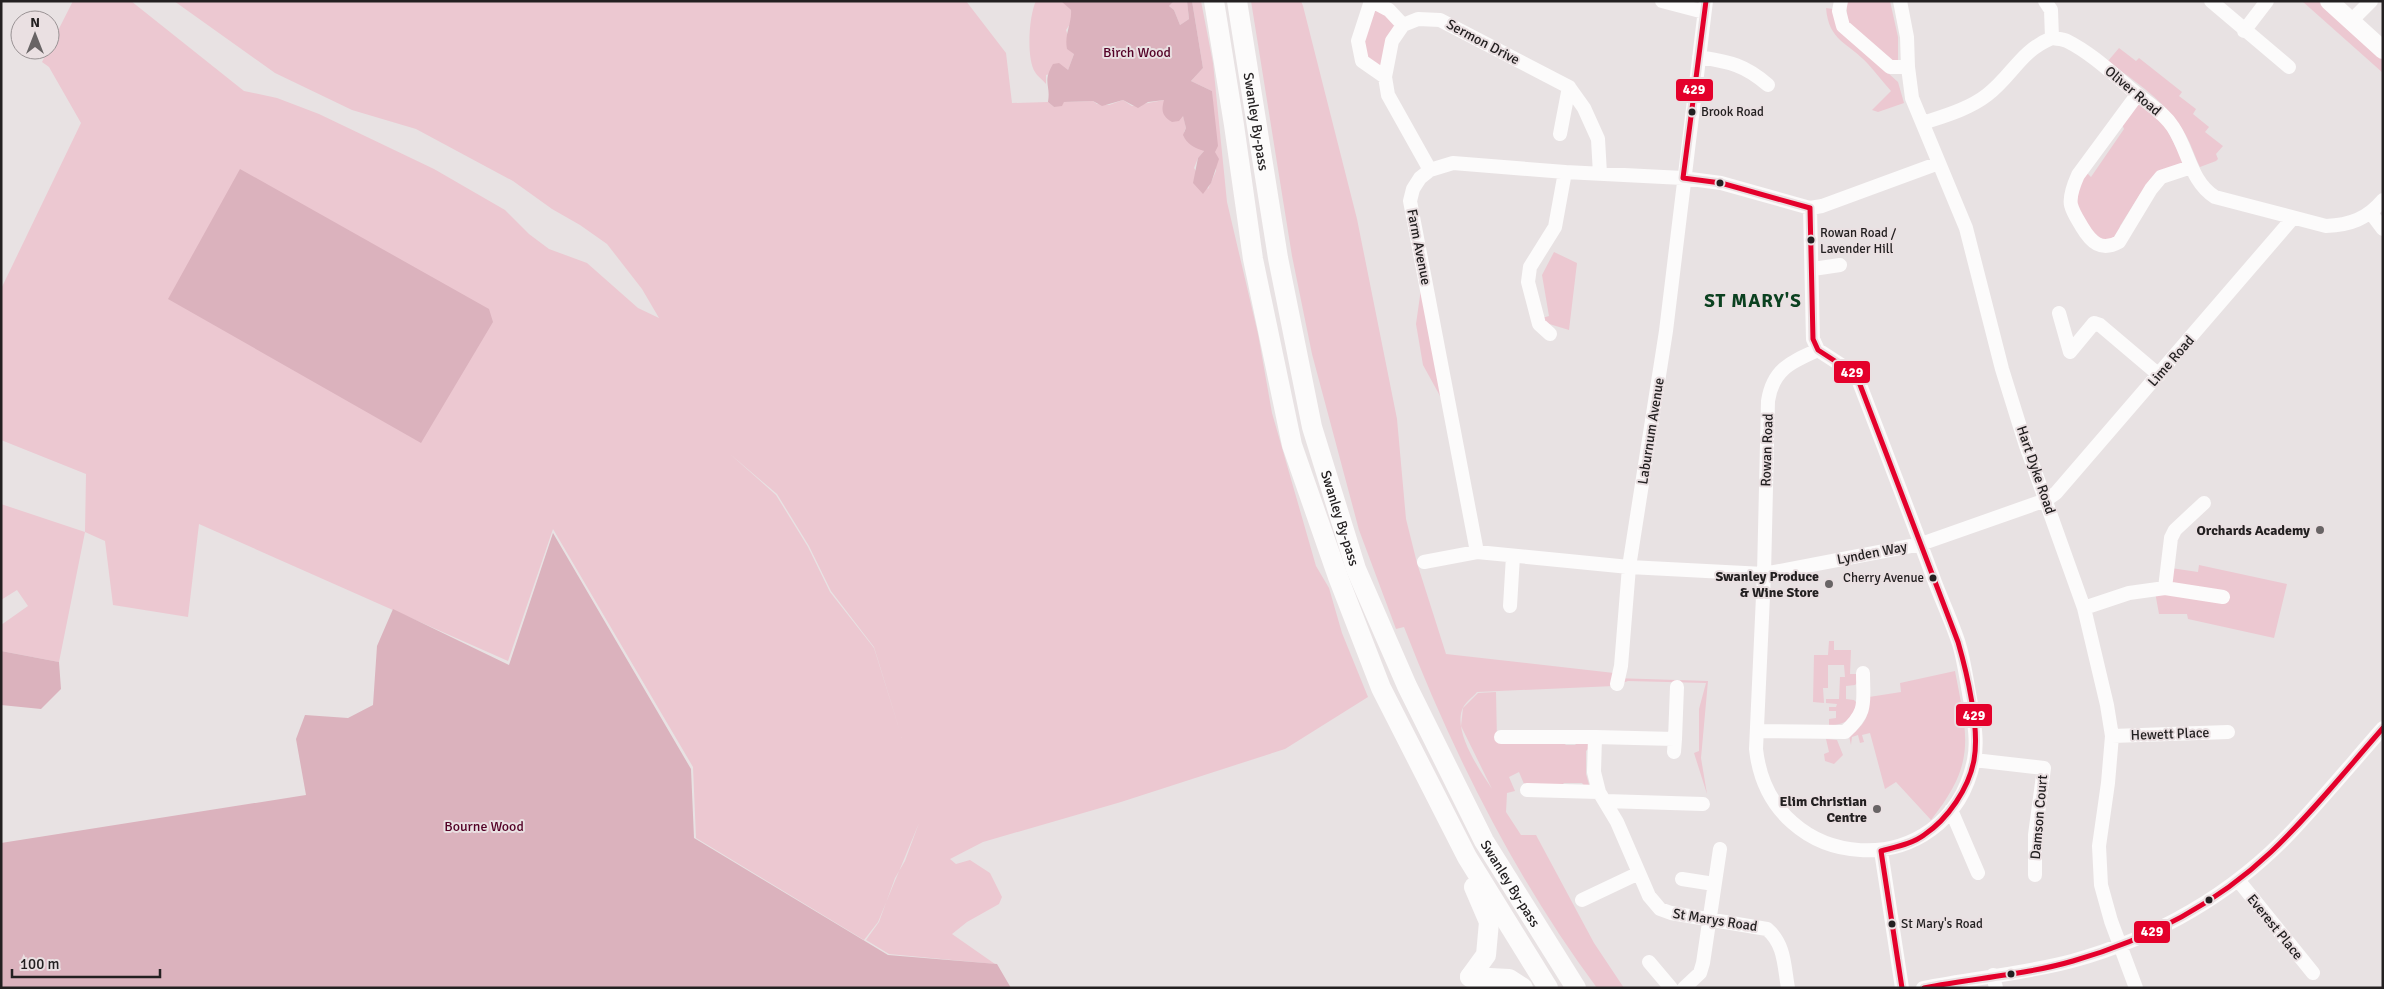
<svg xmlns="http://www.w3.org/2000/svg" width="2384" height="989" font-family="Signika,sans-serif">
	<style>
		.green { fill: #ecc8d1; fill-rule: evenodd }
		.forest { fill: #dbb2bd }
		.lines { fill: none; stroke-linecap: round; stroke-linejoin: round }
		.minor { stroke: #fcfbfb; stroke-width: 14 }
		.major { stroke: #fcfbfb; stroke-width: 18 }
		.highway { stroke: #fcfbfb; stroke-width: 20 }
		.bus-1-casing { stroke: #eae0e2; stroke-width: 9 }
		.bus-1 { stroke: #e4002b; stroke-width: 5 }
		.bus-dot { fill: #232021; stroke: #eae0e2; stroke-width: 2 }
		.poi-dot { fill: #686465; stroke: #eae0e2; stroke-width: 2 }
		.labels { text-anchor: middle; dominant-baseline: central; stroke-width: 4; stroke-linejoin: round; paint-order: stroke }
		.bus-label { font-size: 13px; fill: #232021; stroke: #eae0e2; text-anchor: start }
		.street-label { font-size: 14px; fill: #232021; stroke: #eae0e2 }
		.park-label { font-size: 14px; fill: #530026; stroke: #eae0e2 }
		.poi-label { font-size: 14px; font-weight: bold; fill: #232021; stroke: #eae0e2; text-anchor: end }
		.district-label { font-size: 19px; font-weight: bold; letter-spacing: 1px; fill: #0b4120; stroke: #eae0e2 }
		.line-badge { stroke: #eae0e2; stroke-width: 2 }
		.badge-label { font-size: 14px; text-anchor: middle; font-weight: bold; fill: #fff }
	</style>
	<rect width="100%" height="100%" fill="#e8e2e3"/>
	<path class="green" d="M 73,1 L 131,1 L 244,91 L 277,98 L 319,114 L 434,169 L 505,210 L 529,234 L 549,249 L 587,263 L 638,308 L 659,318 L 642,289 L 607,244 L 580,225 L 552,209 L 513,181 L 416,129 L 352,110 L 275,73 L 174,1 L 966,1 L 1006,53 L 1012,103 L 1048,102 L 1054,107 L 1064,102 L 1093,101 L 1097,104 L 1109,105 L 1123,100 L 1132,106 L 1164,100 L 1183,115 L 1186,128 L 1184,132 L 1204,151 L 1198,158 L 1194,168 L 1208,189 L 1216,171 L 1212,91 L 1191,81 L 1203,68 L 1192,1 L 1201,1 L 1213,63 L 1227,202 L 1258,334 L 1272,413 L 1316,566 L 1329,588 L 1342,633 L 1368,697 L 1285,749 L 1121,802 L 983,842 L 950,859 L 956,864 L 970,860 L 990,873 L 1002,897 L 999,904 L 967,922 L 952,934 L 995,964 L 889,954 L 866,940 L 879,922 L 895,878 L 905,861 L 919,823 L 878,922 L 864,940 L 696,838 L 693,767 L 553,529 L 508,661 L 199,524 L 188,617 L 113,605 L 105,541 L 85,532 L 59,662 L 1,651 L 1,625 L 28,606 L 17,590 L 1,600 L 1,504 L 85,532 L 86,474 L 1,440 L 1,289 L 81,123 L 49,67 L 42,62 ZM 730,454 L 777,494 L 809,546 L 831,591 L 874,647 L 902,738 L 874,648 L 830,592 L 808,547 L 776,495 Z
		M 1036,1 L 1062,1 L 1071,10 L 1072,21 L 1066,30 L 1074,54 L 1068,70 L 1046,75 L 1046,84 C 1043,80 1037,76 1035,72 C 1026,58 1029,15 1036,1 Z
		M 1174,1 L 1187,1 L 1189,19 L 1180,25 L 1174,10 L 1169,6 Z
		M 1251,1 L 1301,1 L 1303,6 L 1357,219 L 1397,419 L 1406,519 L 1417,563 L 1446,654 L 1614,673 L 1614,678 L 1708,681 L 1701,758 L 1707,794 L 1694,753 L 1699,751 L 1699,709 L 1706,683 L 1628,681 L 1614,686 L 1477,692 C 1473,697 1464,703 1462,710 C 1454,733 1479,769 1492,789 L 1461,726 L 1463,708 L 1478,693 L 1496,692 L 1497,741 L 1561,741 L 1566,745 L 1575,745 L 1579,741 L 1589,743 L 1590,747 L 1586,751 L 1586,774 L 1590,788 L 1586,788 L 1582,783 L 1564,783 L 1560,787 L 1524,784 L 1519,772 L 1509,777 L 1515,791 L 1507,793 L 1506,812 L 1521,835 L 1536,835 L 1594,943 L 1624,988 L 1597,988 C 1516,879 1453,754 1404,627 L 1396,629 L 1359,530 L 1312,354 L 1292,256 Z
		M 1372,1 L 1402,25 L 1385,77 L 1363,60 L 1358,41 Z
		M 1846,1 L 1890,1 L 1898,37 L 1898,63 L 1892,63 L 1848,24 Z
		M 2302,1 L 2318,1 L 2383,59 L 2383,73 Z
		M 1826,8 L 1833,9 L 1838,28 L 1898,82 L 1904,103 L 1878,112 L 1872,110 L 1891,91 C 1883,82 1876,73 1868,64 C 1848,42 1829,42 1826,8 Z
		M 2119,48 L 2136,61 L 2139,58 L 2182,92 L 2179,96 L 2196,109 L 2193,114 L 2209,127 L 2205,132 L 2223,146 L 2216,154 L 2218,159 L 2216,161 L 2200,167 C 2194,155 2191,143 2184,132 C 2166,101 2135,82 2108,61 Z
		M 2142,103 L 2164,124 L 2183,161 L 2180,166 L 2140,194 L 2120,226 L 2118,238 L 2100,242 L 2077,213 L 2077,186 L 2086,172 L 2091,177 L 2124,129 L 2121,122 L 2137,104 Z
		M 1554,252 L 1577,263 L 1569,330 L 1546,323 L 1542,318 L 1549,316 L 1542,275 Z
		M 1422,282 L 1445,405 L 1423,365 L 1416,324 Z
		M 2199,565 L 2287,584 L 2274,638 L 2188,619 L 2187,614 L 2159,614 L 2155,592 L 2171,568 L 2198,572 Z
		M 1829,641 L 1834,641 L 1834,650 L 1851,650 L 1850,674 L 1858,674 L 1858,682 L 1855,685 L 1846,686 L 1846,699 L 1854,700 L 1857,703 C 1856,719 1842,726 1829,725 L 1829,719 L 1836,718 L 1836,711 L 1829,711 L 1829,707 L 1836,707 L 1837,704 L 1826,703 L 1826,699 L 1839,699 L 1840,677 L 1845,677 L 1844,665 L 1828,665 L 1828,688 L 1823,688 L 1824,703 L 1813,702 L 1814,655 L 1828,655 Z
		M 1955,671 C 1968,739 1976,763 1931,820 L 1896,782 L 1885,789 L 1870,733 L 1862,735 L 1864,742 L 1860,743 L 1858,735 L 1852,737 L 1851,745 L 1849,736 C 1864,726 1870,716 1869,697 L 1901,692 L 1900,683 Z
		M 1826,739 L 1837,740 L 1843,755 L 1834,764 L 1825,761 L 1824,754 L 1829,752 Z"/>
	<path class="forest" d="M 1061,1 L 1174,1 L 1169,6 L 1174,10 L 1180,25 L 1189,19 L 1187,1 L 1192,1 L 1203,68 L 1191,81 L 1212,91 L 1218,146 L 1215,152 L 1219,159 L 1211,183 L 1203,194 L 1193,183 L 1198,158 L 1204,151 C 1194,148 1187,144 1183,135 L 1186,128 L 1183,116 L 1179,121 L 1172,122 C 1162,116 1161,111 1164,100 L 1148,102 L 1138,108 L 1123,100 L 1102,106 L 1093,101 L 1064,102 L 1062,106 L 1054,107 L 1048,102 C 1051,84 1042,83 1053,64 L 1059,63 L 1068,70 L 1074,54 L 1067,49 C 1064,34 1072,24 1071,10 Z
		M 240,169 L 489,309 L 493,322 L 421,443 L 168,299 Z
		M 553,533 L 691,769 L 694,838 L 888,955 L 997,964 L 1011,988 L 1,988 L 1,843 L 306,795 L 296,739 L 305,715 L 348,718 L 373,705 L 377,646 L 393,609 L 509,665 Z
		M 1,651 L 59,662 L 61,689 L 41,709 L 1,705 Z"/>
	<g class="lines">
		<path class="minor" d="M 1371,1 L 1358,41 L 1362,61 L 1385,77
			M 1372,1 L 1389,10 L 1403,25
			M 1662,1 L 1704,12
			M 1841,1 L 1839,11 L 1843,26 L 1890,67 L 1908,67
			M 1900,1 L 1907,37 L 1908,67 L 1912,98 L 1966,228 L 2002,369 L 2026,446 L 2084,608 L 2107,705 L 2112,736 L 2108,783 L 2099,846 L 2101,885 L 2111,921 L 2136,988
			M 2045,1 L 2051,10 L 2052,38 C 2057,39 2063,39 2067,41 C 2093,54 2115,76 2137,94 C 2150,105 2164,113 2173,127 C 2189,151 2190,181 2215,197 L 2326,226 C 2350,225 2367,219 2383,200
			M 2211,1 L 2289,67
			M 2351,21 L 2371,1
			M 2244,31 L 2267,1
			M 1699,57 C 1729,62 1744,64 1768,85
			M 1569,87 L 1584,108 L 1598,139 L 1600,174
			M 2137,95 L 2078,175 C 2074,184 2069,196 2071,205 C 2073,213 2078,220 2082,227 C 2091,242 2101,252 2119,242 L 2151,189 L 2161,177 L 2191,167
			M 1923,123 C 1944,116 1969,109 1987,95 C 2013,75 2020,51 2052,38
			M 1430,170 L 1388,95 L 1385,77 L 1392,41 L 1403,25 L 1418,19 L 1440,20 L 1569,87 L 1560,134
			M 1810,208 L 1813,339 L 1818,350 L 1852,372 L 1859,382 C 1884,447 1909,512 1933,577 C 1941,599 1952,622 1959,644 C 1965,664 1967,684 1971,704 C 1974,721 1978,742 1974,760 C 1948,887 1770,877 1756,749 L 1764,574 L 1768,401 C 1773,369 1791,362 1818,350
			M 2371,213 L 2383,229
			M 1813,269 L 1840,265
			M 2059,313 L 2070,352 L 2094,323 L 2100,325 L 2159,375
			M 1550,334 L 1539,324 L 1528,282 L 1530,267 L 1555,227 L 1565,172
			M 1477,552 L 1410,201 L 1413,189 L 1420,178 L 1430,170 L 1453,163 L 1565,172 L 1683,178 L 1721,183 L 1810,208 L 1822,206 L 1939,163
			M 1424,562 L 1477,552 L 1629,567 L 1764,574 L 1921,544 L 2046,500 L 2056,493 L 2293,218
			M 2165,588 L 2223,597
			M 1510,606 L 1513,556
			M 2084,608 L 2129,593 L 2165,588 L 2171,538 L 2175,530 L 2204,503
			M 1617,684 L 1621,666 L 1629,567 L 1666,331 L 1706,1
			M 1757,731 L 1845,732 C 1868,711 1863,703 1863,673
			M 2112,736 L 2228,732
			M 1501,737 L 1595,737 L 1594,772 L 1599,792
			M 1595,737 L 1675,739 L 1674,752
			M 1675,739 L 1677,687
			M 1974,760 L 2044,768 L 2035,835 L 2035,875
			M 1527,790 L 1599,792 L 1617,822 L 1649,896 L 1660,909 L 1671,913 L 1767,929 C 1785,944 1784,966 1788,988
			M 1605,801 L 1703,804
			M 1951,810 L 1978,873
			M 1881,851 L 1902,988
			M 1682,879 L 1714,884
			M 2238,880 L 2313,973
			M 1582,900 L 1639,873
			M 1649,962 L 1671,988
			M 1993,975 L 1996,988
			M 1684,988 L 1700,973 L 1703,963 L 1720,849
			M 1923,988 C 1972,978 2023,974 2072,961 C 2156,938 2233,894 2293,830 C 2324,797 2353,762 2383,728"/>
		<path class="major" d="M 2329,1 L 2383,50"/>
		<g class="highway">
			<path d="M 1214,1 L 1234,125 L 1253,259 L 1292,445 L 1338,577 L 1381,688 L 1467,857 L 1548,988"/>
			<path id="s1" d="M 1237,1 L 1278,258 L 1312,427 L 1356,569 L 1407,686 L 1484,841 L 1576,988"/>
			<path d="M 1470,977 L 1486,955 L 1489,922 L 1474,887"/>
			<path d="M 1470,977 L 1509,979 L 1523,988"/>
		</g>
		<g class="bus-1-casing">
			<path id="bus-1" d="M 1683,178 L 1706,1
				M 1683,178 L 1721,183 L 1810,208
				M 1810,208 L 1813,339 L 1818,350 L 1852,372 L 1859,382 L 1958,642 C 1967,673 1980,728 1974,760 C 1969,788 1948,819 1924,835 C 1912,844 1895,847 1881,851
				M 1881,851 L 1902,988
				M 1924,988 C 1974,978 2025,975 2073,961 C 2146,940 2216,904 2271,852 C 2311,814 2346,770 2383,728"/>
		</g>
		<use href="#bus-1" class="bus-1"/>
	</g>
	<g class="bus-dot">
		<circle cx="1692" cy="112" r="4.5"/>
		<circle cx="1720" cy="183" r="4.5"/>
		<circle cx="1811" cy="240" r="4.5"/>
		<circle cx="1933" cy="578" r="4.5"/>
		<circle cx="2209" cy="900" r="4.5"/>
		<circle cx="1892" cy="924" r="4.5"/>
		<circle cx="2011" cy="974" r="4.5"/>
	</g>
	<g class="poi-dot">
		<circle cx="2320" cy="530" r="5"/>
		<circle cx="1829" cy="584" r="5"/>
		<circle cx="1877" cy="809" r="5"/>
	</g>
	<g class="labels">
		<g class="bus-label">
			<text x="1701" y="112">Brook Road</text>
			<text x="1820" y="233">Rowan Road /<tspan x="1820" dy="16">Lavender Hill</tspan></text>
			<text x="1924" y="578" text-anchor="end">Cherry Avenue</text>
			<text x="1901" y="924">St Mary's Road</text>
		</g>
		<g class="street-label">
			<text transform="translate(1483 42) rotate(28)">Sermon Drive</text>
			<text transform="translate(2133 91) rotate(40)">Oliver Road</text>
			<text stroke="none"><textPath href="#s1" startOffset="122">Swanley By-pass</textPath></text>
			<text transform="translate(1419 247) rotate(79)">Farm Avenue</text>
			<text transform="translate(2171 361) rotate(-49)">Lime Road</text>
			<text transform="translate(1651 431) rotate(-81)">Laburnum Avenue</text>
			<text transform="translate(1767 450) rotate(-88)">Rowan Road</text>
			<text transform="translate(2036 470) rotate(71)">Hart Dyke Road</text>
			<text stroke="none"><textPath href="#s1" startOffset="528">Swanley By-pass</textPath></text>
			<text transform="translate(1872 553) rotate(-11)">Lynden Way</text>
			<text transform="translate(2170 734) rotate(-2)">Hewett Place</text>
			<text transform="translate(2039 817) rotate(-85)">Damson Court</text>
			<text stroke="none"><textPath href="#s1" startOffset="932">Swanley By-pass</textPath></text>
			<text transform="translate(1715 920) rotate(9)">St Marys Road</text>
			<text transform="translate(2275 927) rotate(51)">Everest Place</text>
		</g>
		<g class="park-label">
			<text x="1137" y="52">Birch Wood</text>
			<text x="484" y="826">Bourne Wood</text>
		</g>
		<g class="poi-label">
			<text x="2310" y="530">Orchards Academy</text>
			<text x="1819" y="576">Swanley Produce<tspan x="1819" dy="16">&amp; Wine Store</tspan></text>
			<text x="1867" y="801">Elim Christian<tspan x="1867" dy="16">Centre</tspan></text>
		</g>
		<g class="district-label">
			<text x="1753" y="301">ST MARY'S</text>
		</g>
	</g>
	<g class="line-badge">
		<rect x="1675" y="78" width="39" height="24" rx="5" fill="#e4002b"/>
		<rect x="1833" y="360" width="38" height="24" rx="5" fill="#e4002b"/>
		<rect x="1955" y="703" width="38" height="24" rx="5" fill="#e4002b"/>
		<rect x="2133" y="920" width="38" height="24" rx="5" fill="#e4002b"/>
	</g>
	<g class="badge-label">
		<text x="1694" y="94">429</text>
		<text x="1852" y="377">429</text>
		<text x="1974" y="720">429</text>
		<text x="2152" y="936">429</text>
	</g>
	<rect width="2384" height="989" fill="none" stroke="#232021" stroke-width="5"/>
	<g transform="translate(35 35)"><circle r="24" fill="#eae0e2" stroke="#9a9395"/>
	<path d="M0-4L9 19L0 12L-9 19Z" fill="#686465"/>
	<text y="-8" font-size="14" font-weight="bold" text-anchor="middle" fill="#232021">N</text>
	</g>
	<path d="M12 969v8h148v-8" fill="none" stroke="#232021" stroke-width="2.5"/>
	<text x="20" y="969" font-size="15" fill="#232021" stroke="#eae0e2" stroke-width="4" paint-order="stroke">100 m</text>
</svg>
